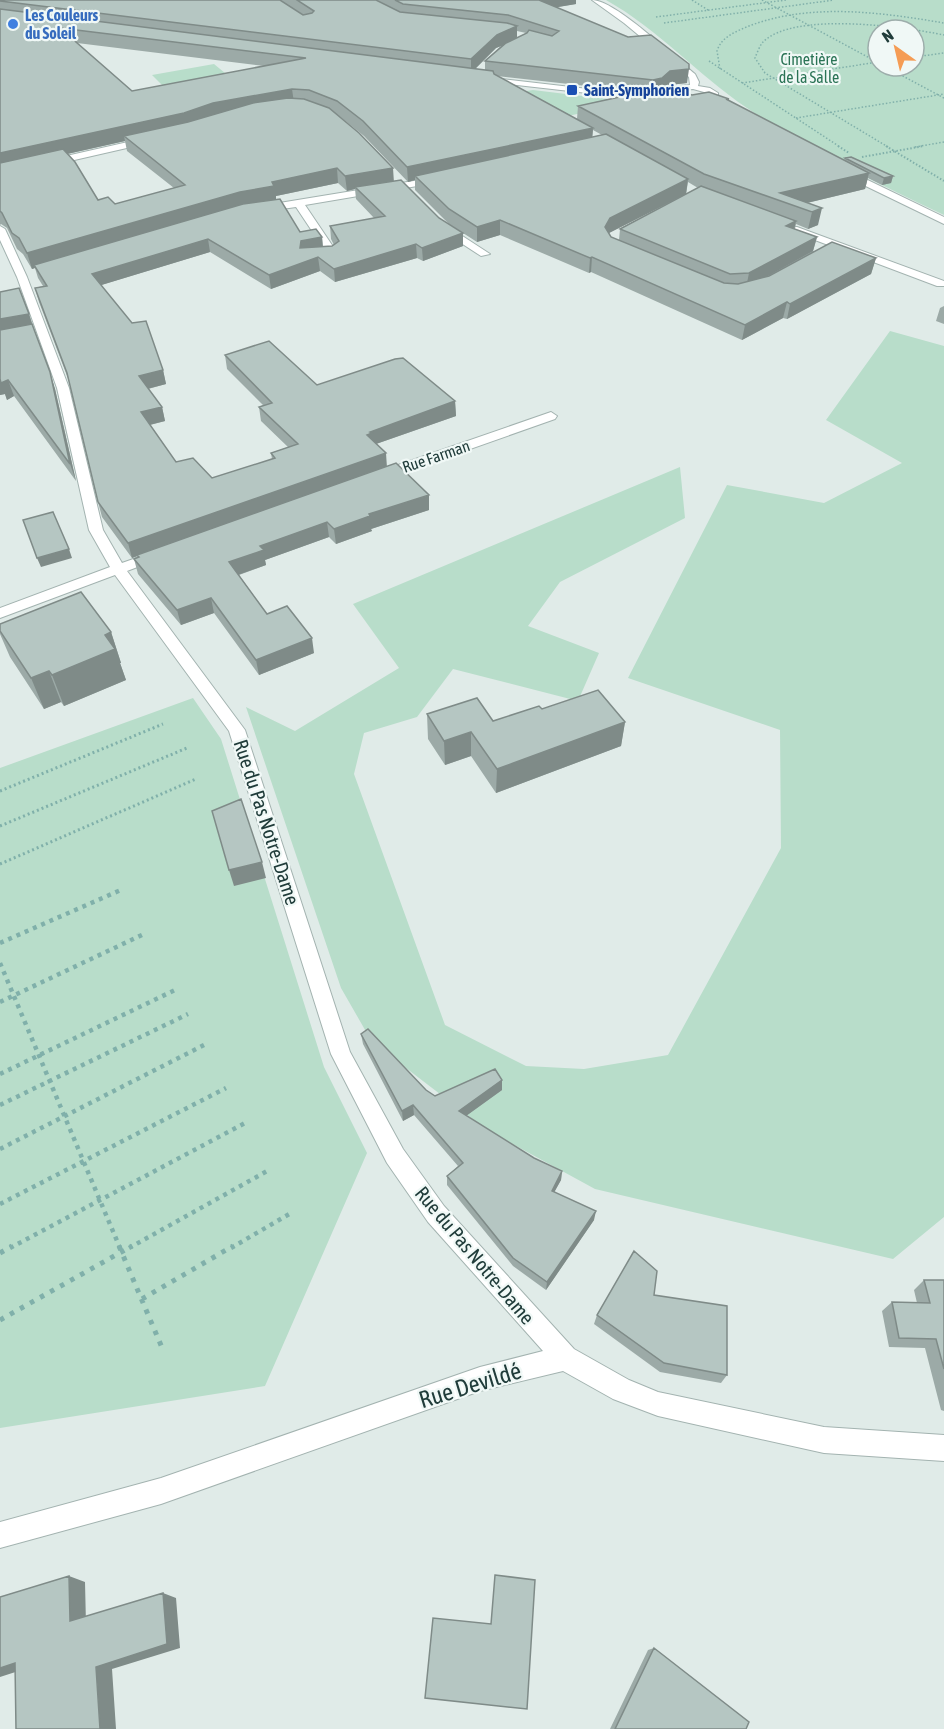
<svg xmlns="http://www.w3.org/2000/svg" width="944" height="1729" font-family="'Asap Condensed',sans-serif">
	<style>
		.green { fill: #b8ddca; fill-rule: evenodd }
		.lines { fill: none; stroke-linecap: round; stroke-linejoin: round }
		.minor-casing { stroke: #a3b3b0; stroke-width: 2 }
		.path-far4 { stroke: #80b0aa; stroke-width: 1.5; stroke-dasharray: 1.5 2; stroke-linecap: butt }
		.path-far3 { stroke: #80b0aa; stroke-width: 2; stroke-dasharray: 1.5 2; stroke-linecap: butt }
		.path-far2 { stroke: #80b0aa; stroke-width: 3; stroke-dasharray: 2 3; stroke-linecap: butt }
		.path-far1 { stroke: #80b0aa; stroke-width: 4.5; stroke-dasharray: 4 5; stroke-linecap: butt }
		.path { stroke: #80b0aa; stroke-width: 5; stroke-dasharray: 4.5 7; stroke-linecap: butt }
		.minor { fill: #fff; fill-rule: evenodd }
		.wall { fill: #9caaa7; fill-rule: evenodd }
		.shaded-wall { fill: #7f8b88 }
		.building { fill: #b5c6c2; stroke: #7f8b88; stroke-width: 1.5; fill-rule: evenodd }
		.shop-dot { fill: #3f7fe0; stroke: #f0f8f6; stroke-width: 2 }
		.transit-dot { fill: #1a4fb4; stroke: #f0f8f6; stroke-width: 2 }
		.labels { text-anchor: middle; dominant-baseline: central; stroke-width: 4.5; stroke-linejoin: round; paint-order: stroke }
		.far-shop-label { font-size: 16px; font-weight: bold; fill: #366cbe; stroke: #f0f8f6; text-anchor: start }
		.far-park-label { font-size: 16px; fill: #2a7355; stroke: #f0f8f6 }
		.far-transit-label { font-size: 16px; font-weight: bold; fill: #164399; stroke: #f0f8f6; text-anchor: start }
		.far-street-label { font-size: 16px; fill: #203c3a; stroke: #f0f8f6 }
		.street-label { font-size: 20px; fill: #203c3a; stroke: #f0f8f6 }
		.near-street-label { font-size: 24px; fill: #203c3a; stroke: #f0f8f6 }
	</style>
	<rect width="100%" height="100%" fill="#e0ebe8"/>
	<path class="green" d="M 606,0 L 944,0 L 944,215 C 877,183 809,150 747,108 C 698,75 658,29 606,0 ZM 878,30 L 914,30 L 914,66 L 878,66 Z
		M 214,64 L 270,110 L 184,107 L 152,75 Z
		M 533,90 L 632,102 L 568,116 L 526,93 L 526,91 Z
		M 890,331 L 944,346 L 944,1217 L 893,1259 L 595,1189 L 487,1130 L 372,1042 L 341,988 L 246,707 L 295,731 L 399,668 L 353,604 L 680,467 L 685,518 L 560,582 L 528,626 L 599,653 L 578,701 L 453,669 L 417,717 L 364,733 L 354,774 L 445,1025 L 526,1066 L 584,1069 L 668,1055 L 781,848 L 780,730 L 628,678 L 727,485 L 824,503 L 902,463 L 826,420 Z
		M 193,698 L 221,739 L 324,1067 L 367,1153 L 265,1386 L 0,1428 L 0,768 Z"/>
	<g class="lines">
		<g class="minor-casing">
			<path id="minor" d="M 592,0 C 615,0 674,57 695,74 L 699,82 L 698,86 L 710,88 L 718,93 L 718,100 C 701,111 678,110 662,98 L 661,93 L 669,87 L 690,85 L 689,77 L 624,23 ZM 693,89 L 704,92 L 711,97 C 698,106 682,104 669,95 L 674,91 Z
				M 485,77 L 649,96 L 653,98 L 649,100 L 482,81 L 481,79 Z
				M 150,137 L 154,140 L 153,142 L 0,177 L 0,171 Z
				M 843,171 L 849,171 L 944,217 L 944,224 L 843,175 Z
				M 438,177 L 443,180 L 441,182 L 305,205 L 338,254 L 333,257 L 313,258 L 313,254 L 326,252 L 296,207 L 261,212 L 256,209 L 261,206 Z
				M 0,226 L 5,229 L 27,277 L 69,388 L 103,530 L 122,563 L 156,551 L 163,555 L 161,558 L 127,571 L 245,730 L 350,1052 L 403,1149 L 444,1206 L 574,1349 L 629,1380 L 658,1392 L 824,1427 L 944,1435 L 944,1461 L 824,1453 L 658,1416 L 613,1399 L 563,1371 L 480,1391 L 161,1504 L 0,1548 L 0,1522 L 161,1478 L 480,1367 L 543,1351 L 428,1222 L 387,1163 L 331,1054 L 229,731 L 115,575 L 0,618 L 0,608 L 110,567 L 89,530 L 57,388 L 17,277 L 0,240 Z
				M 441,226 L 447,226 L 490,254 L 481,256 L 441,230 Z
				M 791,227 L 797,227 L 944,281 L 944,286 L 937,286 L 791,231 Z
				M 551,412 L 557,416 L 555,419 L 385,479 L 375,479 L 373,476 L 375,473 Z"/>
		</g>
		<path class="path-far4" d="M 692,0 L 708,10
			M 762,0 L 877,62
			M 656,17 L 786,0
			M 664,23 L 834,0
			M 914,57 L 944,53
			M 709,61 L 840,147
			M 884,66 L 944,98
			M 720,69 L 717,51 C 721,38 733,33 744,28 C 807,2 879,12 944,23
			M 742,83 L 878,62
			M 796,118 L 944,94
			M 888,147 L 765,73 L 755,58 C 757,53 760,45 763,42 C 794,11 905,27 944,35
			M 915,147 L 944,142"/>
		<path class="path-far3" d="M 838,146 L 849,153
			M 886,146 L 944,181
			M 862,157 L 924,146"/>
		<path class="path-far2" d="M 0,791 L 163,724
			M 0,826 L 187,748
			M 0,864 L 196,779"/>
		<path class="path-far1" d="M 0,943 L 123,889
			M 0,963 L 120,1248
			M 0,1002 L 146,933
			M 0,1074 L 175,990
			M 0,1105 L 188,1014
			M 0,1149 L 204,1045
			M 0,1204 L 226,1088
			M 10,1248 L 245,1123
			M 129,1248 L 269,1170
			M 231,1248 L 291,1213"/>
		<path class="path" d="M 119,1246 L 163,1350
			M 0,1253 L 12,1246
			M 142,1299 L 233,1246
			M 0,1320 L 132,1246"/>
		<use href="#minor" class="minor"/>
	</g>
	<path class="wall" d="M 0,0 L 576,0 L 576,4 L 557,7 L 687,83 L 669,85 L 666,87 L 692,95 L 729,99 L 729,101 L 844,160 L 845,158 L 893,176 L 891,183 L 882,185 L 868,178 L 865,189 L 807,203 L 818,225 L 808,229 L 796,224 L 795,229 L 817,237 L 813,251 L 876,258 L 871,274 L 787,319 L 783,318 L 742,340 L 591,272 L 589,273 L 500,235 L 477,242 L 449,224 L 415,190 L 415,180 L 408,182 L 364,136 L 338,115 L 393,168 L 393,181 L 439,218 L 463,233 L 463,246 L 423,261 L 417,258 L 335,282 L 320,271 L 271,289 L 210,252 L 101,285 L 163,370 L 166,384 L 148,389 L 162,407 L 165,421 L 150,425 L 176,462 L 212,478 L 272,459 L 271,453 L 288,447 L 261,421 L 259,407 L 263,405 L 227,369 L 225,355 L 317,385 L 455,401 L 456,416 L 376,444 L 386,467 L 429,510 L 371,529 L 372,531 L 336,544 L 329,537 L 265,560 L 266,565 L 239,575 L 267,614 L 314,653 L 259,675 L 214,613 L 181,625 L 138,574 L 134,559 L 138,558 L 137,556 L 132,558 L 102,517 L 98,502 L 69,381 L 39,302 L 35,288 L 43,286 L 38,278 L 35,268 L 32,269 L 23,254 L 17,249 L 7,228 L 1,224 L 0,225 ZM 517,31 L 526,33 L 517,38 ZM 77,43 L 264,66 L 132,91 ZM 501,46 L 485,61 L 485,70 L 475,69 L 496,48 ZM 497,76 L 641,92 L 578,106 L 577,119 ZM 593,130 L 602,135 L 592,137 ZM 125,141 L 127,151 L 174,188 L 115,204 L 98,200 L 67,154 ZM 688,182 L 698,188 L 686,194 ZM 338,183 L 347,191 L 355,189 L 356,199 L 374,218 L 330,226 L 331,239 L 334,245 L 332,246 L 323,247 L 322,237 L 300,232 L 276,199 L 276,196 ZM 682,196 L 620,229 L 619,240 L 611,237 L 609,233 Z
		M 0,292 L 29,314 L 55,389 L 76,481 L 14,396 L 7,400 L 5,394 L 0,395 Z
		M 944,306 L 944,324 L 936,321 L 940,308 Z
		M 0,624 L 111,632 L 121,663 L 120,663 L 126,680 L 64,706 L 61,702 L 44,709 L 10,657 L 0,634 Z
		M 542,709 L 625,722 L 621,746 L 496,793 L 471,756 L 445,765 L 428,739 L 427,714 L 493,721 Z
		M 361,1034 L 426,1090 L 435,1096 L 502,1080 L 502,1090 L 466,1116 L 534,1158 L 562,1171 L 561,1180 L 554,1192 L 594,1220 L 546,1290 L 513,1266 L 447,1185 L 447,1176 L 458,1166 L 414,1115 L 403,1121 L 363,1044 Z
		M 924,1280 L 944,1280 L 944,1411 L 941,1410 L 925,1348 L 889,1347 L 882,1311 L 892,1302 L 917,1303 L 914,1290 Z
		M 654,1295 L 727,1375 L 721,1383 L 660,1372 L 594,1324 L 597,1315 Z
		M 491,1624 L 527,1709 L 425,1698 Z
		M 654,1648 L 746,1729 L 610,1729 L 648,1650 Z"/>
	<path class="shaded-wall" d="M 535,0 L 576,0 L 576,4 L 535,11 Z
		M 517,26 L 517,40 L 496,48 L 471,73 L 471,59 L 497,35 Z
		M 689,69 L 687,83 L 669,85 L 660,92 L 652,94 L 653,80 L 670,71 Z
		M 292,89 L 294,103 L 124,136 L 125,141 L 0,169 L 0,153 L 213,103 Z
		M 593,128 L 592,142 L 415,176 L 415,180 L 408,182 L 407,167 Z
		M 337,168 L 338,183 L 276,196 L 276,202 L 34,265 L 35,268 L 32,269 L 27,253 L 272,182 Z
		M 393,168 L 394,183 L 355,187 L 355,189 L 347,191 L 345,176 Z
		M 869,173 L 865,189 L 794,206 L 780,193 Z
		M 893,176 L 891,183 L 882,185 L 884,178 Z
		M 688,179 L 686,194 L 609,233 L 604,242 L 605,227 L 610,218 Z
		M 822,208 L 818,225 L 808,229 L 812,212 Z
		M 500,220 L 500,235 L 477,242 L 477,227 Z
		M 796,221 L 793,235 L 786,226 Z
		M 463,233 L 463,246 L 423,261 L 422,248 Z
		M 322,237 L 323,250 L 300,248 L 301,241 Z
		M 817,237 L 813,251 L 746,288 L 749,273 Z
		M 208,239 L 210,252 L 95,287 L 92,274 Z
		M 416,244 L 417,258 L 335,282 L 334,269 Z
		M 318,257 L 320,271 L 271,289 L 269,275 Z
		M 592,257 L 591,272 L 589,273 L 590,258 Z
		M 876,258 L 871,274 L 787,319 L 790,304 Z
		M 787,302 L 783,318 L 742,340 L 745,325 Z
		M 29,314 L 34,330 L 0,337 L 0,319 Z
		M 163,370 L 166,384 L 143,390 L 139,376 Z
		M 50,372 L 55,389 L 76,481 L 70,464 Z
		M 0,378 L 8,380 L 14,396 L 7,400 L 5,394 L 0,395 Z
		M 455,401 L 456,416 L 373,445 L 367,435 L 370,432 Z
		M 162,407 L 165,421 L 145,426 L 141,412 Z
		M 386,453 L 387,468 L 132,558 L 128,543 Z
		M 429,495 L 429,510 L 371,529 L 372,531 L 336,544 L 334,529 L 369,514 Z
		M 327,522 L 329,537 L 265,560 L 266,565 L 232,577 L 229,562 L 260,546 Z
		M 69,549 L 72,558 L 41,567 L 37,558 Z
		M 211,598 L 214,613 L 181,625 L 177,610 Z
		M 111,632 L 121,663 L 120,663 L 126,680 L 64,706 L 52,675 L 105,635 Z
		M 312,638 L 314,653 L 259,675 L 256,660 Z
		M 49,671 L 61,702 L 44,709 L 31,678 Z
		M 625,722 L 621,746 L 496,793 L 497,769 Z
		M 471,732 L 471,756 L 445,765 L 444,741 Z
		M 262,862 L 266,878 L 234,886 L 229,870 Z
		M 502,1080 L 502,1090 L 459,1121 L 459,1111 Z
		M 413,1105 L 414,1115 L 403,1121 L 402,1111 Z
		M 562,1171 L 561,1180 L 550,1200 L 552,1191 Z
		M 596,1211 L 594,1220 L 546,1290 L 547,1282 Z
		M 69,1576 L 85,1582 L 86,1625 L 70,1621 Z
		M 163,1593 L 176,1598 L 180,1648 L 112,1669 L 116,1729 L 100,1729 L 96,1667 Z
		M 15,1663 L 34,1666 L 0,1677 L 0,1668 Z"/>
	<path class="building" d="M 0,0 L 280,0 L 303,15 L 312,13 L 314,11 L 297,0 L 376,0 L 400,12 L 507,23 L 517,26 L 497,35 L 471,59 L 0,1 Z
		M 395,0 L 539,0 L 628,37 L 651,35 L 689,64 L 689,69 L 670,71 L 662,78 L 653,80 L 485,61 L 506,43 L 527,33 L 529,30 L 552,36 L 559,31 L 508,15 L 403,4 Z
		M 0,9 L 493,71 L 494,74 L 593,128 L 407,167 L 363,121 L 337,101 L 309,90 L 292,89 L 213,103 L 184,113 L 0,153 ZM 60,28 L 306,58 L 132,91 Z
		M 664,86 L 692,95 L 709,92 L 729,99 L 726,99 L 869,173 L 780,193 L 822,208 L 812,212 L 704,174 L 578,106 L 647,91 L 649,87 Z
		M 288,98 L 304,99 L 329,108 L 359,133 L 393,168 L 345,176 L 337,168 L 272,182 L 274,186 L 240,192 L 27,253 L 19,238 L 12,233 L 2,213 L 0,211 L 0,163 L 63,149 L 75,162 L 98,200 L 108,197 L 115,204 L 185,185 L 124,136 L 188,122 L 253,103 Z
		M 606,134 L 688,179 L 610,218 L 605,227 L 611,237 L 724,283 L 738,284 L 769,276 L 832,242 L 876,258 L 790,304 L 787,302 L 745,325 L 592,257 L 590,258 L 500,220 L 477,227 L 449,209 L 415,176 Z
		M 851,157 L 893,176 L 884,178 L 845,158 Z
		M 401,180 L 439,218 L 463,233 L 422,248 L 416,244 L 334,269 L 318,257 L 269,275 L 208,239 L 92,274 L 132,323 L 146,321 L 163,370 L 139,376 L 162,407 L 141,412 L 176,462 L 193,458 L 212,478 L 275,458 L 271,453 L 298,444 L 259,407 L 272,403 L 225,355 L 269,341 L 317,385 L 395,359 L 403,358 L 455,401 L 370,432 L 372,433 L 367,435 L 386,453 L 128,543 L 98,502 L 67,373 L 35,288 L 47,286 L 34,265 L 243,204 L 280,199 L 300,232 L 316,229 L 322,237 L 301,241 L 300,248 L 332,246 L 339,241 L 330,226 L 385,216 L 355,187 Z
		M 701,186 L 796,221 L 786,226 L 817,237 L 749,273 L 730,274 L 620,229 Z
		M 19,288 L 29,314 L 0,319 L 0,292 Z
		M 32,324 L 50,372 L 70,464 L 8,380 L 1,383 L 0,379 L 0,330 Z
		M 396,463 L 429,495 L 369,514 L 370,516 L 334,529 L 327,522 L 260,546 L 264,550 L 229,562 L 267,614 L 287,606 L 312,638 L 256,660 L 211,598 L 177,610 L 134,559 L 139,557 L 137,555 Z
		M 53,512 L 69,549 L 37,558 L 23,520 Z
		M 81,592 L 111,632 L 105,635 L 115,649 L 52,675 L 49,671 L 31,678 L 0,631 L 0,624 Z
		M 598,690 L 625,722 L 497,769 L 471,732 L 444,741 L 427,714 L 477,698 L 493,721 L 539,706 L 542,709 Z
		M 241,799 L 262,862 L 229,870 L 212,811 Z
		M 368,1029 L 426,1090 L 435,1096 L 495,1069 L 502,1080 L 459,1111 L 534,1158 L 562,1171 L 552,1191 L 596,1211 L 547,1282 L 513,1258 L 447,1176 L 463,1163 L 413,1105 L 402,1111 L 361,1034 Z
		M 634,1251 L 657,1271 L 654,1295 L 727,1306 L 727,1375 L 664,1363 L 597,1315 Z
		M 924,1280 L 944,1280 L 944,1369 L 936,1339 L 899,1338 L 892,1302 L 930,1303 Z
		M 495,1575 L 535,1580 L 527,1709 L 425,1698 L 433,1618 L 491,1624 Z
		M 69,1576 L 70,1621 L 163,1593 L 167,1644 L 96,1667 L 100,1729 L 16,1729 L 15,1663 L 0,1668 L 0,1597 Z
		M 654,1648 L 749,1722 L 746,1729 L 615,1729 Z"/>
	<circle class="shop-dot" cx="13" cy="24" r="6"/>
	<rect class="transit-dot" x="566" y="84" width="12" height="12" rx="3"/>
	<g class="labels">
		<g class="far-shop-label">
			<text x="25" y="15">Les Couleurs<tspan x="25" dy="18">du Soleil</tspan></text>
		</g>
		<g class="far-park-label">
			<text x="809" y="59">Cimetière<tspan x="809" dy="18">de la Salle</tspan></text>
		</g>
		<g class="far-transit-label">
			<text x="584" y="90">Saint-Symphorien</text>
		</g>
		<g class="far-street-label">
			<text transform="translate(436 456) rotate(-19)">Rue Farman</text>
		</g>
		<g class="street-label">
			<text transform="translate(267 822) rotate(72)">Rue du Pas Notre-Dame</text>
			<text transform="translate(475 1255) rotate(50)">Rue du Pas Notre-Dame</text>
		</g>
		<g class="near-street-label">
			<text transform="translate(470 1385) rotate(-17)">Rue Devildé</text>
		</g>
	</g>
	<g transform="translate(896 48) rotate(326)"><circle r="28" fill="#f0f8f6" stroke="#9dadab" stroke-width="1.5"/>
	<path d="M0-4.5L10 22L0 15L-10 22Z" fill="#f59c54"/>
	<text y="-9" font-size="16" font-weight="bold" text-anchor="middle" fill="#203c3a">N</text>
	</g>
</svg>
